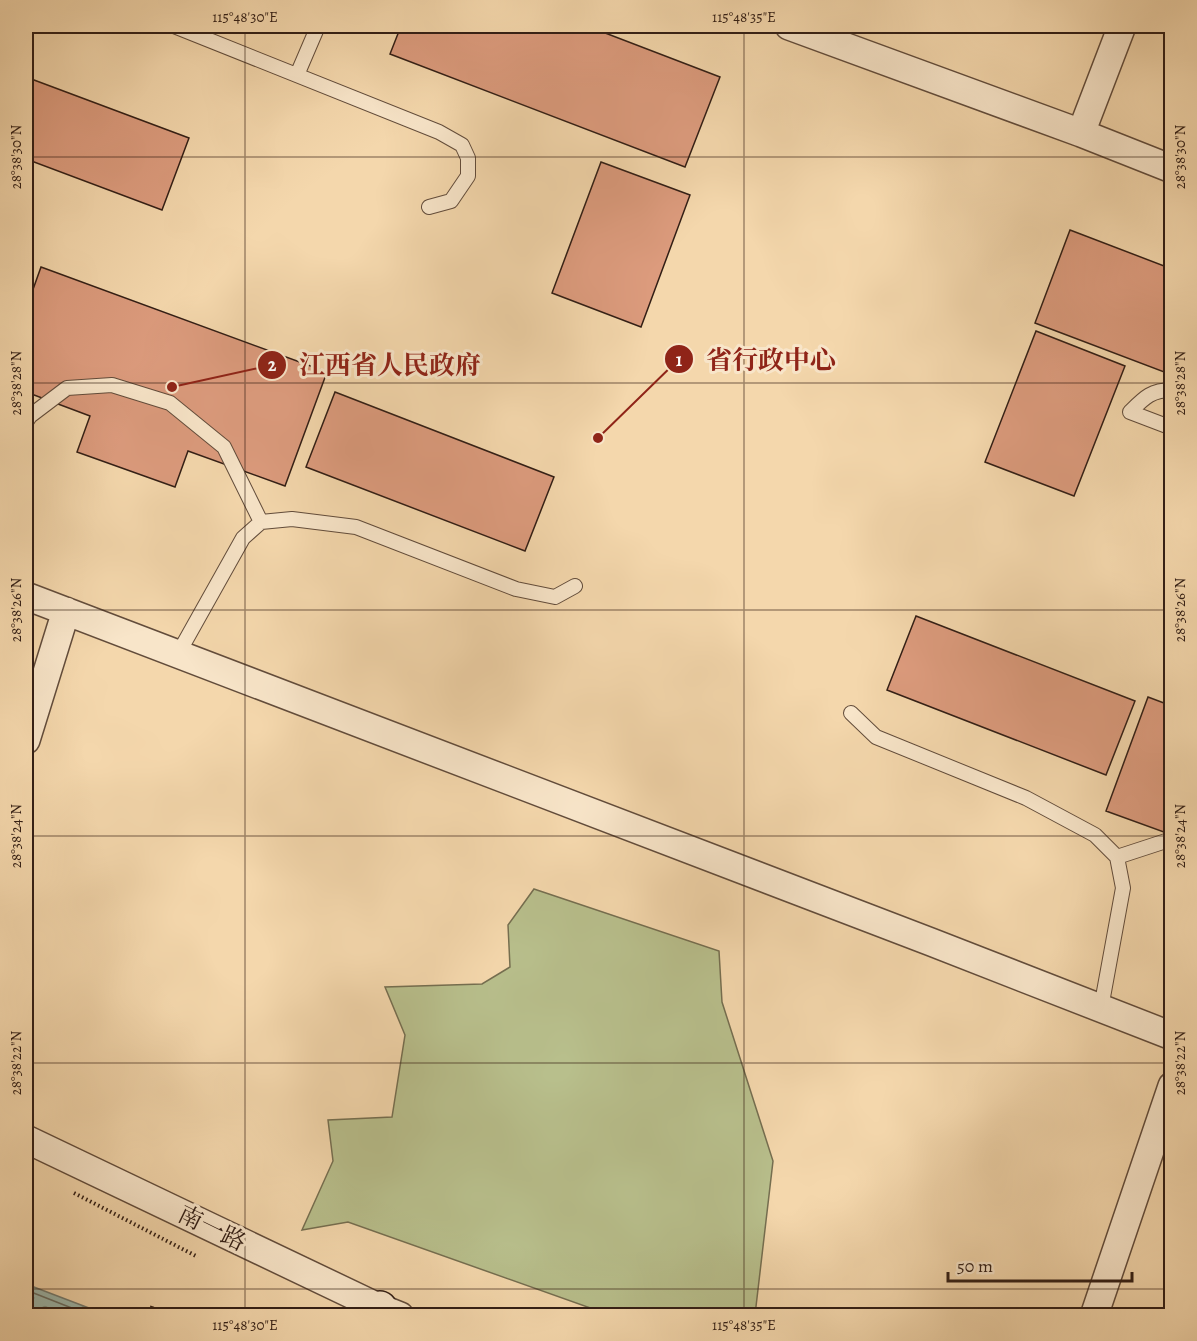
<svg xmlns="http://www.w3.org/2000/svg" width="1197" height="1341" font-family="Alegreya,'Noto Serif SC',serif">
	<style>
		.grass { fill: #b8bf8c; stroke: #756e50; stroke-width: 1.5 }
		.water { fill: url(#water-ripples); stroke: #727b71; stroke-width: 1.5 }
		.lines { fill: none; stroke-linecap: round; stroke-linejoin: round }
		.shore { stroke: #676c62; stroke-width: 1.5 }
		.building { fill: #dc9b7d; stroke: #321e15; stroke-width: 1.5 }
		.lane-casing { stroke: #624c3b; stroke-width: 16 }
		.street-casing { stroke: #624c3b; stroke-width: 30 }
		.secondary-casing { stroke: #321e15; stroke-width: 36 }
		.path { stroke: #321e15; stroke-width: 4; stroke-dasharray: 1.5 3; stroke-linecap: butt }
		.lane { stroke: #f8e5c9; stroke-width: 14 }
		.street { stroke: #f8e5c9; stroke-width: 27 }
		.secondary { stroke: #f8e5c9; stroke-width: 33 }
		.ticks { fill: none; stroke: #321e15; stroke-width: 1.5; stroke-opacity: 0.45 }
		.labels { text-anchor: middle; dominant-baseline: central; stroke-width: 6; stroke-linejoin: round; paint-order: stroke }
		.street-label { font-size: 24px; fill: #321e15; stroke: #f8e5c9 }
		.leader { fill: none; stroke: #8f2418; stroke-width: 2 }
		.callout-dot { fill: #8f2418; stroke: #f8e5c9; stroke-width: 2 }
		.mark-label { font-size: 18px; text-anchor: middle; font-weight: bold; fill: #fff }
		.callout-label { font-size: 26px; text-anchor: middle; font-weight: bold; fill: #8f2418; stroke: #f8e5c9; stroke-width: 6; stroke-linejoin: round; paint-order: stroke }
		.neatline { fill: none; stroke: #321e15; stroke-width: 2 }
		.ticks-label { font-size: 15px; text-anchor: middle; fill: #321e15 }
	</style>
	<defs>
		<pattern id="water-ripples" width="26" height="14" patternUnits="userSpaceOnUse" patternTransform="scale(1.5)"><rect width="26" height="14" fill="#9cb9ae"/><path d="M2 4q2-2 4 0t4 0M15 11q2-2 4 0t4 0" fill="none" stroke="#80968c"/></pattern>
	</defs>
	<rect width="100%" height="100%" fill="#f4d7ac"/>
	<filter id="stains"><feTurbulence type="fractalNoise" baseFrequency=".00333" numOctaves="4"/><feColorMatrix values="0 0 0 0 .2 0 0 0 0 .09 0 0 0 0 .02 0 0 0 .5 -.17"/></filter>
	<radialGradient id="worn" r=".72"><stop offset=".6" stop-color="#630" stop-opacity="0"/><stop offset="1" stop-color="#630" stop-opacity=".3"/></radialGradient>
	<path class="grass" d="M 534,889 L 719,951 L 722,1002 L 773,1161 L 755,1315 L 610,1315 L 348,1222 L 302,1230 L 333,1161 L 328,1120 L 392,1117 L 405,1035 L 385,987 L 482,984 L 510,967 L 508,925 Z"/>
	<path class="water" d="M 26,1284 L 102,1313 L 109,1315 L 26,1315 Z"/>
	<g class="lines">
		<path class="shore" d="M 26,1290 L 92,1316"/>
	</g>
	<path class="building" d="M 401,26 L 587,26 L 720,77 L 685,167 L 390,54 Z
		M 26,77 L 189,138 L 162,210 L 26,159 Z
		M 601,162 L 690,195 L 641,327 L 552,293 Z
		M 1070,230 L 1172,269 L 1172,375 L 1035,323 Z
		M 41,267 L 327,372 L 285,486 L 188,451 L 175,487 L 77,452 L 90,416 L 26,392 L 26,309 Z
		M 1036,331 L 1125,366 L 1074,496 L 985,462 Z
		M 1172,390 L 1172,411 L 1164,408 Z
		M 335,392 L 554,477 L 525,551 L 306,467 Z
		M 916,616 L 1135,701 L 1106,775 L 887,690 Z
		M 1148,697 L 1172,706 L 1172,835 L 1106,811 Z"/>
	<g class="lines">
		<g class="lane-casing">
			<path id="lane" d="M 174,26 L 439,132 L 462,145 L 468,158 L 468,176 L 451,201 L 429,207
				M 297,75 L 318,26
				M 1172,390 C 1151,390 1144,398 1130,412 L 1172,428
				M 26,422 L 30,416 L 67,388 L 112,385 L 170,403 L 224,447 L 261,522
				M 178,654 L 243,538 L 261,522 L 292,519 L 356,527 L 516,589 L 555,597 L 575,586
				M 851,713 L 876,737 L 1026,798 L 1095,835 L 1117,857 L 1123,888 L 1101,1008
				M 1117,857 L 1172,839"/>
		</g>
		<g class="street-casing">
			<path id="street" d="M 789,26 L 1081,133 L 1172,169
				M 1081,133 L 1122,26
				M 26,596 L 931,942 L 1172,1036
				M 26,740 L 66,611
				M 26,1139 L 380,1308 L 400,1316
				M 1094,1316 L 1172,1086"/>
		</g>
		<g class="secondary-casing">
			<path id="secondary" d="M 377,1316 L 380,1308"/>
		</g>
		<path class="path" d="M 74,1193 L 198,1257
			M 149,1316 L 153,1304"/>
		<use href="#lane" class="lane"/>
		<use href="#street" class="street"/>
		<use href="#secondary" class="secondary"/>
	</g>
	<path class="ticks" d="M 245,26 L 245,1316M 744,26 L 744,1316M 26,157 L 1172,157M 26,383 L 1172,383M 26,610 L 1172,610M 26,836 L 1172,836M 26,1063 L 1172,1063M 26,1289 L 1172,1289"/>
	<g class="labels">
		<g class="street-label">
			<text transform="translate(212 1228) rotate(26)">南一路</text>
		</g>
	</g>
	<path class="leader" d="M598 438L679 359M172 387L272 365"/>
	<g class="callout-dot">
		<circle cx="598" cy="438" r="6"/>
		<circle cx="172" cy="387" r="6"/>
		<circle cx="679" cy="359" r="15"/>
		<circle cx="272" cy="365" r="15"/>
	</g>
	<g class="mark-label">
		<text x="679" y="366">1</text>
		<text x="272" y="371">2</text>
	</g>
	<g class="callout-label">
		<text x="771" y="369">省行政中心</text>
		<text x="390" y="374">江西省人民政府</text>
	</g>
	<rect width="1197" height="1341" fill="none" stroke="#f4d7ac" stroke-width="66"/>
	<path d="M948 1272v9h184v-9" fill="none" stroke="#321e15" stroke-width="3"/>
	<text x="957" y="1272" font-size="18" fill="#321e15" stroke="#f8e5c9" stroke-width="4.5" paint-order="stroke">50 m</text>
	<rect x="33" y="33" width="1131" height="1275" class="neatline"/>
	<g class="ticks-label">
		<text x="245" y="22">115°48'30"E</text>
		<text x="744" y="22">115°48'35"E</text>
		<text transform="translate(16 157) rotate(-90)" y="5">28°38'30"N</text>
		<text transform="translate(1180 157) rotate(-90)" y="5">28°38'30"N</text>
		<text transform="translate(16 383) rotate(-90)" y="5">28°38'28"N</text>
		<text transform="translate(1180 383) rotate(-90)" y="5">28°38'28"N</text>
		<text transform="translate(16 610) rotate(-90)" y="5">28°38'26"N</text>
		<text transform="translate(1180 610) rotate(-90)" y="5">28°38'26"N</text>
		<text transform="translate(16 836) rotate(-90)" y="5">28°38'24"N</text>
		<text transform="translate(1180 836) rotate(-90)" y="5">28°38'24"N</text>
		<text transform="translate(16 1063) rotate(-90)" y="5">28°38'22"N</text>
		<text transform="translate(1180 1063) rotate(-90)" y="5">28°38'22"N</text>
		<text x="245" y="1330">115°48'30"E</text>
		<text x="744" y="1330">115°48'35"E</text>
	</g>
	<rect width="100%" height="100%" filter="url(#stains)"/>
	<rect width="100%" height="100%" fill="url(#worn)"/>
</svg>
